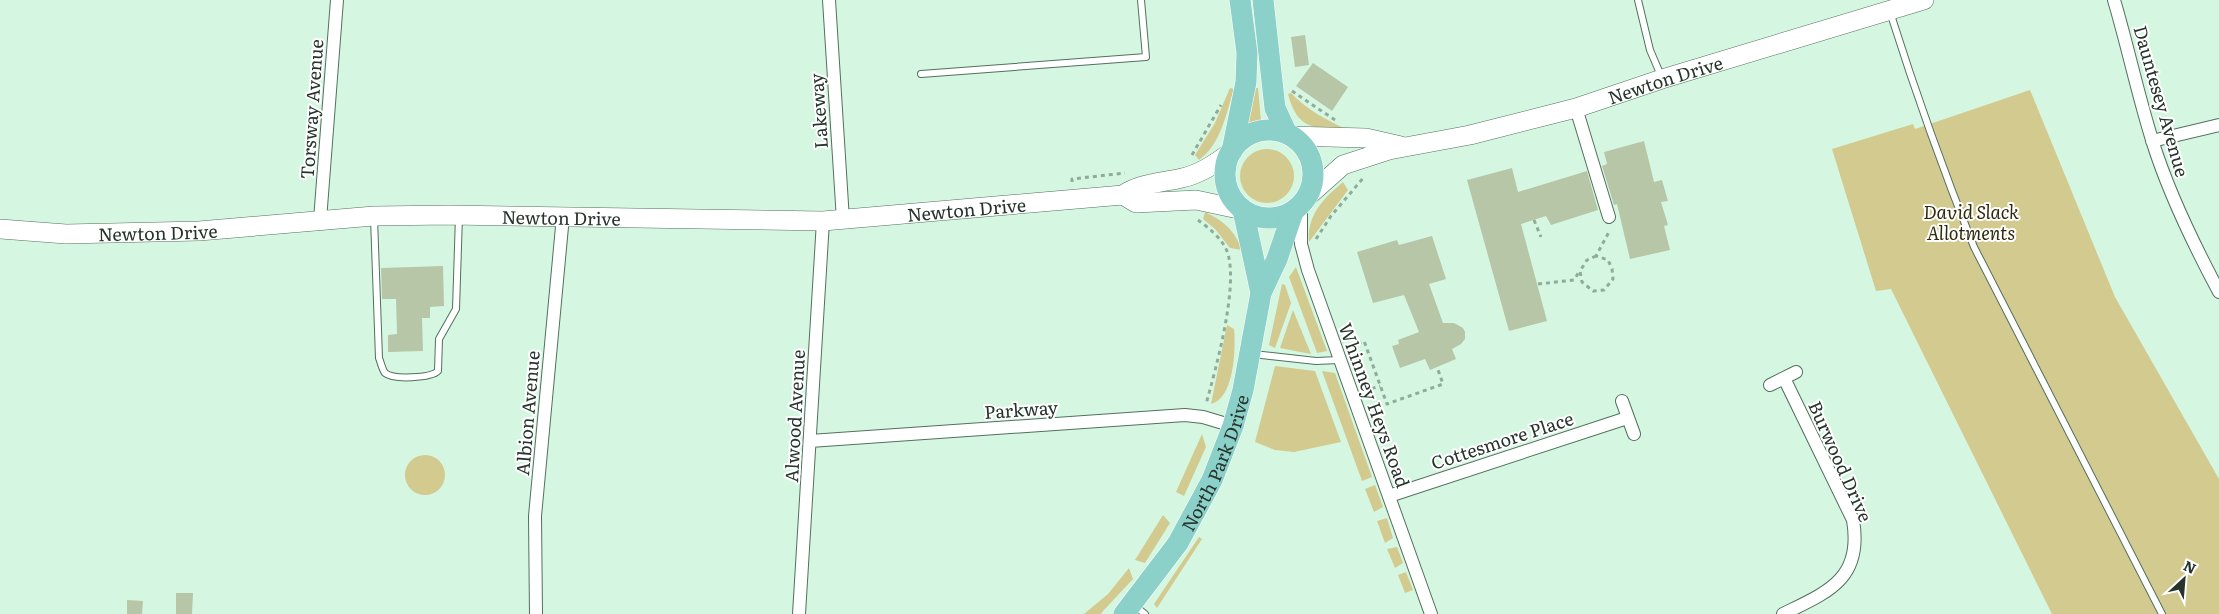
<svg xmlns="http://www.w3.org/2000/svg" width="2219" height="614" font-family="Literata,serif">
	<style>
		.green { fill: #d2ca8f }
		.building { fill: #b6c6a7 }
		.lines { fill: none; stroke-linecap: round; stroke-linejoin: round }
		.service-casing { stroke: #52705e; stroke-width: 8 }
		.minor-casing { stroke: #52705e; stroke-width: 14 }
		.secondary-casing { stroke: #52705e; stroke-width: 20 }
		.primary-casing { stroke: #fff; stroke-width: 22 }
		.path { stroke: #91ab9a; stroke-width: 3; stroke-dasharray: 4 4; stroke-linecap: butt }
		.service { stroke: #fff; stroke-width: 6 }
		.minor { stroke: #fff; stroke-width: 12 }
		.secondary { stroke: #fff; stroke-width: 19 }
		.primary { stroke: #8bd0c9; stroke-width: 21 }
		.labels { text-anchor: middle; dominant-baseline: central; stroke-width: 4; stroke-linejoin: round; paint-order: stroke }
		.street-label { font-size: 18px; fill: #27342c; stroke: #fff }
		.park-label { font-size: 18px; font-style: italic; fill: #2f2b0c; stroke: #fff }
	</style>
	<rect width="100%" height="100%" fill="#d5f7e1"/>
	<path class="green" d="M 1230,88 L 1234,89 C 1226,114 1221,144 1199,160 L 1195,155 L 1215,123 Z
		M 1253,88 L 1258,88 L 1261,121 L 1246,125 Z
		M 2030,90 L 2115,297 L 2219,479 L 2219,614 L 2052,614 L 1891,289 L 1876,291 L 1832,149 L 1913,124 L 1915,129 Z
		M 1291,93 C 1306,109 1326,120 1346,129 L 1347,132 C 1313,126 1298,131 1288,94 Z
		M1240 176a27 27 0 1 1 54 0a27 27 0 1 1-54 0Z
		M 1343,182 L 1348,190 L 1309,242 C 1307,215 1323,199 1343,182 Z
		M 1205,212 C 1224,221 1235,231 1242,250 L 1230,248 L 1215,229 L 1203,219 Z
		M 1296,267 L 1327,351 L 1317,353 L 1289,277 Z
		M 1282,284 L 1285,285 L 1291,303 L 1275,348 L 1269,345 Z
		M 1293,310 L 1311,354 L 1280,348 Z
		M 1227,325 L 1234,329 C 1236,349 1234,399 1211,404 Z
		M 1275,366 L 1315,371 L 1341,442 L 1294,452 L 1275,450 L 1255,442 Z
		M 1322,371 L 1335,373 L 1372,477 L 1362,481 Z
		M 1202,434 L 1206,447 L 1184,496 L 1176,492 Z
		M405 475a20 20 0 1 1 40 0a20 20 0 1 1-40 0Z
		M 1375,485 L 1383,507 L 1374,512 L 1365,489 Z
		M 1163,515 L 1170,523 L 1145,563 L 1135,560 Z
		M 1387,518 L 1393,538 L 1385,543 L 1377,521 Z
		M 1199,537 L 1202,539 L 1157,608 L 1154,604 Z
		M 1397,547 L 1403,563 L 1395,568 L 1387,549 Z
		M 1129,568 L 1133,579 L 1103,611 L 1101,614 L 1084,614 L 1108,594 Z
		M 1406,572 L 1413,590 L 1405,593 L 1398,575 Z"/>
	<path class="building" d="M 1305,35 L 1309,65 L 1295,67 L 1291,37 Z
		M 1313,63 L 1348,87 L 1332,111 L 1296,86 Z
		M 1644,141 L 1654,182 L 1662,180 L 1668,201 L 1661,202 L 1668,225 L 1664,226 L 1670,250 L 1630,259 L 1617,204 L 1614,205 L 1602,166 L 1607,164 L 1604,152 Z
		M 1512,168 L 1518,192 L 1587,171 L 1598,210 L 1551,225 L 1546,216 L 1521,224 L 1547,321 L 1509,331 L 1467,180 Z
		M 1432,236 L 1446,279 L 1429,284 L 1443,323 L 1454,323 L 1463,328 L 1465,332 L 1465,339 L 1461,344 L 1452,349 L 1456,359 L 1430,370 L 1425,359 L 1400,368 L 1392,346 L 1399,344 L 1398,340 L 1419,332 L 1404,295 L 1373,303 L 1357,252 L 1397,240 L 1399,245 Z
		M 443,266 L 444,306 L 430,307 L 430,318 L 422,318 L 423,351 L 388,352 L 388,335 L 397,334 L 396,299 L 382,299 L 381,268 Z
		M 176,593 L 193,593 L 192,614 L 176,614 Z
		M 127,600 L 143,601 L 142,614 L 127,614 Z"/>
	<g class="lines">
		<g class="service-casing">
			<path id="service" d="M 1638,0 L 1650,50 L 1662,78
				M 1890,12 C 1915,91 1943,170 1974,247 L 2162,614
				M 921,74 L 1146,57 L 1141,0
				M 374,218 L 379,358 C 381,363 382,369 385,373 C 393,380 431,378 438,371 L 439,339 L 456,309 L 459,216
				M 1253,354 L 1316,361 L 1339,360
				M 1134,605 L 1145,614"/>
		</g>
		<g class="minor-casing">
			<path id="minor" d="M 829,0 L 843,220
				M 2114,0 C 2128,47 2138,96 2153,143 C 2169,194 2194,245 2219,292
				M 1576,108 L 1609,217
				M 2152,141 L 2219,125
				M 1301,208 L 1301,244 L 1308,270 L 1431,614
				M 320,220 L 337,0
				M 1770,385 L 1796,372
				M 1622,401 L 1634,434
				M 810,441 L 1185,415 L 1203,417 L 1233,426
				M 1389,496 L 1627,418
				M 536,614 L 535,516 L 563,216
				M 799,614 L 823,221
				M 1783,614 C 1828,592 1863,579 1853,520 L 1784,378"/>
		</g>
		<g class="secondary-casing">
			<g id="secondary">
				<path d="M 1290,136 L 1366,138 L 1401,146"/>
				<path d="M 1123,195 L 1136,203 L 1196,200 L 1243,210"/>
				<path id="s1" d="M 1307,197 L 1343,165 L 1389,150 L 1470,135 L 1576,108 L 1662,79 L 1924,0"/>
				<path id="s2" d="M 0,229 L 66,234 L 199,231 L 374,216 L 450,215 L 823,221 L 1123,195 C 1140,183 1161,183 1182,178 C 1201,174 1217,163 1232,151"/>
			</g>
		</g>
		<g class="primary-casing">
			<g id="primary">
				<path d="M 1263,0 L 1275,108 L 1287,134"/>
				<circle cx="1269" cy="174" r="44"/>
				<path d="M 1232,151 L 1246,82 L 1247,53 L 1240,0"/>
				<path d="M 1243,210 L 1261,293"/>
				<path id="s3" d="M 1124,614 L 1178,543 L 1212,480 L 1233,426 L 1243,390 L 1261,293 L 1277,259 L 1293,212"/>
			</g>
		</g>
		<path class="path" d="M 1292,91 L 1335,120
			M 1192,155 L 1221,105
			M 1072,182 L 1072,179 L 1125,173
			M 1198,220 C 1209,228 1224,240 1228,254 C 1238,289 1216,368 1206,404
			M 1534,220 L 1541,237
			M 1316,239 L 1331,216 L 1364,177
			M 1596,256 L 1587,260 L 1580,271 L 1582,282 L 1593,291 L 1604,290 L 1613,279 L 1612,269 L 1608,260 L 1596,256 L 1610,230
			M 1538,284 L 1574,280 L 1579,272
			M 1350,346 L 1364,341 L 1387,404 L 1443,384 L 1437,367
			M 1364,391 L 1380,386"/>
		<use href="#service" class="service"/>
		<use href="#minor" class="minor"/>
		<use href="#secondary" class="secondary"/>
		<use href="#primary" class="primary"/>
	</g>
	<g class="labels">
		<g class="street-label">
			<text stroke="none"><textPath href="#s1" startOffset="382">Newton Drive</textPath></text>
			<text transform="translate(2162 101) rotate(74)">Dauntesey Avenue</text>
			<text transform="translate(311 109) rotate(-86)">Torsway Avenue</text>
			<text transform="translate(818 111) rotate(-94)">Lakeway</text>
			<text stroke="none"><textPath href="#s2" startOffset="968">Newton Drive</textPath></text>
			<text stroke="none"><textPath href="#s2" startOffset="562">Newton Drive</textPath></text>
			<text stroke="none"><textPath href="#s2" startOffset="158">Newton Drive</textPath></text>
			<text transform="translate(1375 405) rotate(70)">Whinney Heys Road</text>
			<text transform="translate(1021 409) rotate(-4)">Parkway</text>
			<text transform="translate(527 413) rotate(-85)">Albion Avenue</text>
			<text transform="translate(794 416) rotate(-87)">Alwood Avenue</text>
			<text transform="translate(1502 440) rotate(-18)">Cottesmore Place</text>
			<text transform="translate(1841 461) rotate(66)">Burwood Drive</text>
			<text stroke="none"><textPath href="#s3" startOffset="178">North Park Drive</textPath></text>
		</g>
		<g class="park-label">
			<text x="1971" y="211">David Slack<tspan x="1971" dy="21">Allotments</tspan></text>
		</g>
	</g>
	<g transform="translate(2184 579) rotate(26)" stroke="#ffffff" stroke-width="4" paint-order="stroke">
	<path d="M0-4L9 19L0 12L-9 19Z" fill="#27342c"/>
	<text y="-8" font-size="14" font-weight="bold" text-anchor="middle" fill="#27342c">N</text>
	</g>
</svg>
